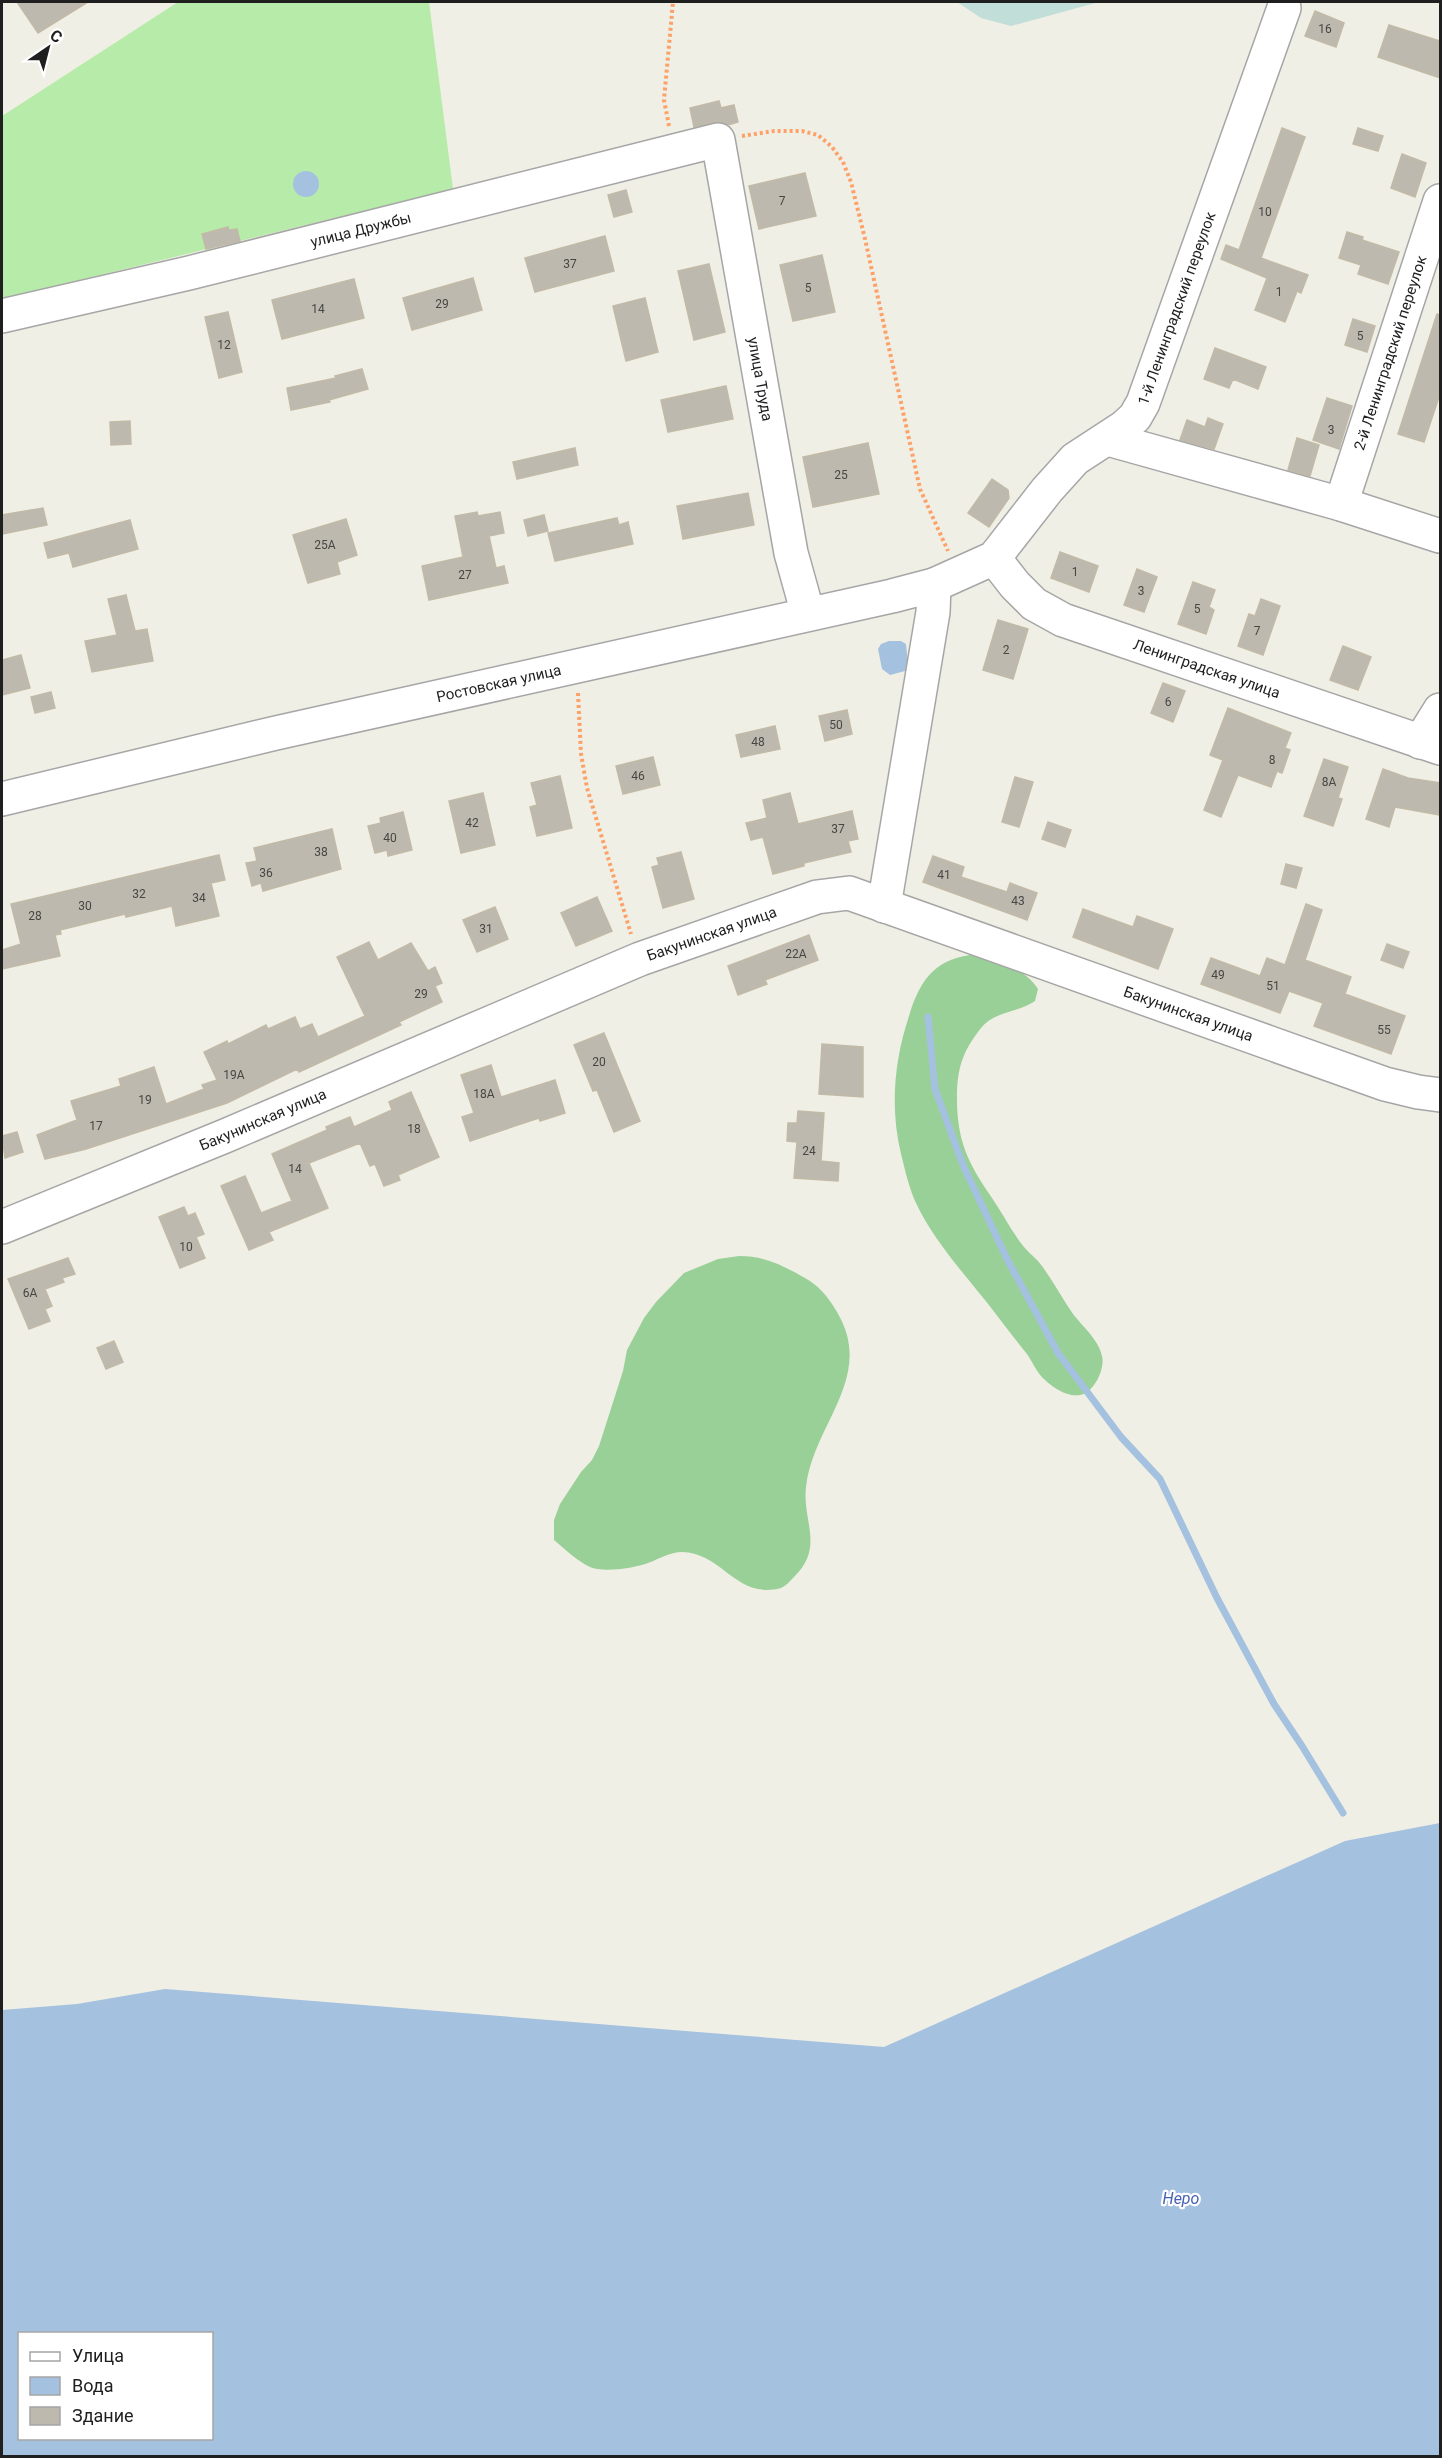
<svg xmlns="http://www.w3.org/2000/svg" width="1442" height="2458" font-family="Roboto,sans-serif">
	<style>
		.grass { fill: #b7eba9 }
		.forest { fill: #99d098 }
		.wetland { fill: #c1ded9 }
		.water { fill: #a4c1df; fill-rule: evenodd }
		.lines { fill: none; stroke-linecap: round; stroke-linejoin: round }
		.stream { stroke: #a4c1df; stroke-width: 7 }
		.building { fill: #bdb9ae; stroke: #c2baa7; stroke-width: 1.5 }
		.minor-casing { stroke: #a6a6a6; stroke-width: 36 }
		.path { stroke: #fda168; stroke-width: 4; stroke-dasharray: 3 3; stroke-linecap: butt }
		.minor { stroke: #fff; stroke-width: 33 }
		.labels { text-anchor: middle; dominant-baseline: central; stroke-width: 4.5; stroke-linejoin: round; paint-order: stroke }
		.number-label { font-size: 12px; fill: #464643 }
		.street-label { font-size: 15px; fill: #1f1f1f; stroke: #fff }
		.water-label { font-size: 16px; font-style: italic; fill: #4860b1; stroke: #fff }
	</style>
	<rect width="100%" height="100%" fill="#f0efe5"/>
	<path class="grass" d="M 178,2 L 429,2 L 453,189 L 2,299 L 2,116 Z"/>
	<path class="forest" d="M 970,955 C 996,961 1023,966 1038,989 L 1035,1001 C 1018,1013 996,1010 981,1028 C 962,1052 957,1069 957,1099 C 957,1140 968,1163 990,1195 C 1002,1212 1011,1231 1024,1247 C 1030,1254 1037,1259 1042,1266 C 1053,1281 1062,1298 1073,1314 C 1083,1327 1098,1339 1102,1356 C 1105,1368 1096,1387 1086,1393 C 1071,1401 1051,1387 1041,1376 C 1035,1369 1032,1361 1027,1354 C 1015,1339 1003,1324 992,1309 C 967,1277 933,1240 916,1203 C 909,1188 905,1170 901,1154 C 890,1108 894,1061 909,1016 C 919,983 933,960 970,955 Z
		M 739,1256 C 767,1256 786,1267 810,1281 C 822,1289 830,1300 837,1312 C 876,1377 813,1424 806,1487 C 802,1521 825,1547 794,1577 C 791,1580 786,1586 781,1588 C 736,1600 723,1553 682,1552 C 670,1552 659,1559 648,1563 C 635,1568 603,1573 590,1567 C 577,1561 565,1549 554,1540 L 554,1520 L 560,1504 L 581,1472 L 592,1460 L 599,1446 L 623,1371 L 627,1350 L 644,1318 L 656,1302 L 684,1273 L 718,1259 Z"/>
	<path class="wetland" d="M 957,2 L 1099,2 L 1011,26 L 981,18 Z"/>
	<path class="water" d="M293 184a13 13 0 1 1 26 0a13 13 0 1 1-26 0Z
		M 889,641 L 901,641 L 906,644 L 908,665 L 905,671 L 890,675 L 882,669 L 878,649 L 881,644 Z
		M 1440,1823 L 1440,2456 L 2,2456 L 2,2010 L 77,2004 L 165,1989 L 884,2047 L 1345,1841 ZM 20,2334 L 212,2334 L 212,2438 L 20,2438 Z"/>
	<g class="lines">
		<path class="stream" d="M 928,1017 L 935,1089 L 963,1165 L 1007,1259 L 1058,1353 L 1121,1437 L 1160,1479 L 1217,1598 L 1274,1704 L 1302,1746 L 1343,1813"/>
	</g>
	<path class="building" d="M 17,2 L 88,2 L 38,33 Z
		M 1315,11 L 1344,23 L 1336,47 L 1305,36 Z
		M 1389,25 L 1440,41 L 1440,78 L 1378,57 Z
		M 719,101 L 721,108 L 734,105 L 738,122 L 728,125 L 714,122 L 694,127 L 690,108 Z
		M 1282,128 L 1305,137 L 1261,258 L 1308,275 L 1301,293 L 1297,291 L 1285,322 L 1255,310 L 1267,278 L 1221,259 L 1226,245 L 1239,250 Z
		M 1358,128 L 1383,136 L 1378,151 L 1353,144 Z
		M 1402,154 L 1426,163 L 1415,197 L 1391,188 Z
		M 805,173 L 816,216 L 759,229 L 749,186 Z
		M 626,190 L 632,212 L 614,217 L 608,195 Z
		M 228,227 L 229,230 L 237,229 L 240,241 L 206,249 L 202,234 Z
		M 1347,232 L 1363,237 L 1362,240 L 1399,252 L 1388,284 L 1358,274 L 1361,265 L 1339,258 Z
		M 605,236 L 614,271 L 535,292 L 525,258 Z
		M 822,255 L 835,312 L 793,321 L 780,265 Z
		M 709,264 L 725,332 L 694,340 L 678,271 Z
		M 473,278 L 482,310 L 412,330 L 403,298 Z
		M 354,279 L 364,318 L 282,339 L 272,300 Z
		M 645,298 L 658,352 L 626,361 L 613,306 Z
		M 228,312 L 242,372 L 219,378 L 205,317 Z
		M 1437,314 L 1440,315 L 1440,394 L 1424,442 L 1398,434 Z
		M 1353,319 L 1375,326 L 1367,352 L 1345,345 Z
		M 1215,348 L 1266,367 L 1258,389 L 1233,379 L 1229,388 L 1204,379 Z
		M 362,369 L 368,389 L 329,400 L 330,402 L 291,410 L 287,388 L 336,378 L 335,376 Z
		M 726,386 L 733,419 L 668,432 L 661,400 Z
		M 1327,398 L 1352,406 L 1339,449 L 1313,440 Z
		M 1208,418 L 1223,424 L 1214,449 L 1180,440 L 1187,420 L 1205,427 Z
		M 130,421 L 131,444 L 111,445 L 110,422 Z
		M 1297,438 L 1319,445 L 1310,476 L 1288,470 Z
		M 868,443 L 879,494 L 813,507 L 803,457 Z
		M 575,448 L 578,465 L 517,479 L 513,462 Z
		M 992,479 L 1008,490 L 1009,498 L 989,527 L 968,513 Z
		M 748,493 L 754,525 L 683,539 L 677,506 Z
		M 43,508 L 47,525 L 2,534 L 2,515 Z
		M 477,512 L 478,516 L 500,512 L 504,533 L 489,536 L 496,568 L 504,566 L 508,583 L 429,600 L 422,566 L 463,557 L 455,516 Z
		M 544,515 L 548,531 L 528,536 L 524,520 Z
		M 617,518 L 619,525 L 628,522 L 633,544 L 555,561 L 548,533 Z
		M 346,519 L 357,555 L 337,562 L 340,574 L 308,583 L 293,535 Z
		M 130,520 L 138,549 L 73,567 L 69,553 L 48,558 L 44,543 Z
		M 1060,552 L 1098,566 L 1089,592 L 1051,578 Z
		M 1137,569 L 1157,577 L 1144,612 L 1124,605 Z
		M 1193,582 L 1215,590 L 1209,607 L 1214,610 L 1206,634 L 1178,624 Z
		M 126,595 L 135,631 L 147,629 L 153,661 L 92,672 L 85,641 L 117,635 L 108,599 Z
		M 1261,599 L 1280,606 L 1263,655 L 1238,646 L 1249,614 L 1255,616 Z
		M 998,620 L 1028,629 L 1013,679 L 983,670 Z
		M 1343,646 L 1371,657 L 1358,690 L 1330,680 Z
		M 21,655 L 30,688 L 2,695 L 2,660 Z
		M 1163,683 L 1185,691 L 1173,722 L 1151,713 Z
		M 51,692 L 55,708 L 35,713 L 31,697 Z
		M 1228,708 L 1291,733 L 1285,748 L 1290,750 L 1282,773 L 1277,771 L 1271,787 L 1238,775 L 1221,817 L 1204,810 L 1223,760 L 1210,755 Z
		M 847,710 L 852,734 L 825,741 L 819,716 Z
		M 775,726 L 780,749 L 741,757 L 736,735 Z
		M 653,757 L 660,785 L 623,794 L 616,766 Z
		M 1324,759 L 1348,767 L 1338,798 L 1342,799 L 1333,826 L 1304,816 Z
		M 1383,769 L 1408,778 L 1440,783 L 1440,815 L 1395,807 L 1389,827 L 1366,819 Z
		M 560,776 L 572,828 L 537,836 L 530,807 L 537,805 L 531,783 Z
		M 1015,777 L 1033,782 L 1019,827 L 1002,822 Z
		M 483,793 L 495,845 L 461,853 L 449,801 Z
		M 790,793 L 798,824 L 852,811 L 858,839 L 848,841 L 851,852 L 804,863 L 804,866 L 773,874 L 763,837 L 751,840 L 746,823 L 767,818 L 763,800 Z
		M 403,812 L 412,850 L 388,856 L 387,850 L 375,853 L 368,826 L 381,823 L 380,818 Z
		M 1048,822 L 1071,830 L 1065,847 L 1042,839 Z
		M 332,829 L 341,869 L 263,891 L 261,883 L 252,886 L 246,863 L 257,861 L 254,848 Z
		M 681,852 L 694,899 L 663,908 L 652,867 L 659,865 L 657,858 Z
		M 219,855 L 225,880 L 211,883 L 219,916 L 176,926 L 172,906 L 126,917 L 125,914 L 60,930 L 61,934 L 55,935 L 60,956 L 2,969 L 2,950 L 21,944 L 11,904 Z
		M 933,856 L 964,867 L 961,877 L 1007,892 L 1010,883 L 1037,893 L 1027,920 L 923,882 Z
		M 1286,864 L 1302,868 L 1296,888 L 1281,884 Z
		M 597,897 L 612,931 L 576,946 L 561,913 Z
		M 1306,904 L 1322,910 L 1305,960 L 1351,977 L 1345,994 L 1405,1016 L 1391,1054 L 1314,1026 L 1323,1003 L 1289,991 L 1280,1013 L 1201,984 L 1211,958 L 1260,976 L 1267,958 L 1285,965 Z
		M 495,907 L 508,939 L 477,952 L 463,920 Z
		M 1083,909 L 1133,927 L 1137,916 L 1173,929 L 1158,969 L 1073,937 Z
		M 809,935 L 818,960 L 765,980 L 767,984 L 738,995 L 728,966 Z
		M 369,942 L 378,960 L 411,943 L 428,971 L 435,967 L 442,983 L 435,986 L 442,1002 L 399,1022 L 401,1025 L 375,1037 L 299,1072 L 297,1069 L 227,1103 L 86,1149 L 45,1159 L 37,1135 L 77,1120 L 71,1101 L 121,1086 L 119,1079 L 154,1067 L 166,1104 L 204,1089 L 202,1085 L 217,1080 L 204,1052 L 227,1041 L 228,1044 L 266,1025 L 268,1029 L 295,1017 L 300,1029 L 312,1024 L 318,1037 L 365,1016 L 337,957 Z
		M 1387,944 L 1409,952 L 1403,968 L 1381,960 Z
		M 604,1033 L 640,1121 L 614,1132 L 597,1090 L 593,1091 L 574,1045 Z
		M 822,1044 L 863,1047 L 863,1097 L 819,1094 Z
		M 491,1065 L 501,1097 L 555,1080 L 565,1113 L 540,1121 L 539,1118 L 470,1141 L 462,1117 L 474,1113 L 461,1075 Z
		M 411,1092 L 439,1157 L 398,1175 L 400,1180 L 384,1186 L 375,1164 L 370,1166 L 360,1143 L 309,1163 L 328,1208 L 269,1232 L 273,1240 L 249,1250 L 221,1186 L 245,1176 L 261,1213 L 292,1201 L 272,1154 L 327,1130 L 326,1127 L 350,1117 L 354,1127 L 392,1110 L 389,1102 Z
		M 798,1111 L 824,1113 L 821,1161 L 839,1163 L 838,1181 L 794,1178 L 797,1142 L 787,1141 L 788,1123 L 797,1123 Z
		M 17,1132 L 23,1152 L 5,1158 L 2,1136 Z
		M 184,1207 L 188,1216 L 195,1213 L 204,1234 L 196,1237 L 205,1258 L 180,1268 L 159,1217 Z
		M 68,1258 L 75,1274 L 62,1278 L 64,1282 L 45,1289 L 52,1306 L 45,1309 L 50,1321 L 29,1329 L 8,1279 Z
		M 114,1341 L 123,1362 L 106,1369 L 97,1348 Z"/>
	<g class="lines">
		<g class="minor-casing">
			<g id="minor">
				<path id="s1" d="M 2,316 L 189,273 L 718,140 L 791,553 L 808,614"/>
				<path d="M 1108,439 L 1341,504 L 1440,536"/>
				<path id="s2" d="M 1341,504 L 1440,201"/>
				<path id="s3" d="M 994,558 L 1015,585 L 1034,604 L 1063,620 L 1440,748"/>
				<path d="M 1420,742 L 1440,710"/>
				<path id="s4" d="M 2,799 L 276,733 L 892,596 L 934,585 L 994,558 L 1047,490 L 1075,459 L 1124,427 L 1135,417 L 1143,403 L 1284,8"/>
				<path d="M 884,906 L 933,612 L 934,585"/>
				<path id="s5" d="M 2,1227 L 225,1136 L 640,959 L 817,897 L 849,893 L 1385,1084 L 1418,1092 L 1440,1095"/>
			</g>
		</g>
		<path class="path" d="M 669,126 L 664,100 L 673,2
			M 742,136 L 774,131 L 802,131 L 818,135 L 832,147 L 843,162 L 851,182 L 865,239 L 920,489 L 948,551
			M 578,693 L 581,754 L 587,788 L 631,934"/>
		<use href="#minor" class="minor"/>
	</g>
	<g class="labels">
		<g class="number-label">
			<text x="1325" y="29">16</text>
			<text x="782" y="201">7</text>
			<text x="1265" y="212">10</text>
			<text x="570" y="264">37</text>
			<text x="808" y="288">5</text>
			<text x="1279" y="292">1</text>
			<text x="442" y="304">29</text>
			<text x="318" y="309">14</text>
			<text x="1360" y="336">5</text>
			<text x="224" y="345">12</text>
			<text x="1331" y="430">3</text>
			<text x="841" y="475">25</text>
			<text x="325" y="545">25А</text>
			<text x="1075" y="572">1</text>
			<text x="465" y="575">27</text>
			<text x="1141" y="591">3</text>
			<text x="1197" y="609">5</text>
			<text x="1257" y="631">7</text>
			<text x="1006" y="650">2</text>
			<text x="1168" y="702">6</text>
			<text x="836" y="725">50</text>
			<text x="758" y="742">48</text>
			<text x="1272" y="760">8</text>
			<text x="638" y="776">46</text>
			<text x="1329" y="782">8А</text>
			<text x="472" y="823">42</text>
			<text x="838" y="829">37</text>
			<text x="390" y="838">40</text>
			<text x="321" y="852">38</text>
			<text x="266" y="873">36</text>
			<text x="944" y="875">41</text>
			<text x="139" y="894">32</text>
			<text x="199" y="898">34</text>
			<text x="1018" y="901">43</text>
			<text x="85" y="906">30</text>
			<text x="35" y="916">28</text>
			<text x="486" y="929">31</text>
			<text x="796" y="954">22А</text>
			<text x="1218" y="975">49</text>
			<text x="1273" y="986">51</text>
			<text x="421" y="994">29</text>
			<text x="1384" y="1030">55</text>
			<text x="599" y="1062">20</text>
			<text x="234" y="1075">19А</text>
			<text x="484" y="1094">18А</text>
			<text x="145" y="1100">19</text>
			<text x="96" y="1126">17</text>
			<text x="414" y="1129">18</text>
			<text x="809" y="1151">24</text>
			<text x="295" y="1169">14</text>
			<text x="186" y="1247">10</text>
			<text x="30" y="1293">6А</text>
		</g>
		<g class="street-label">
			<text stroke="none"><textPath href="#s1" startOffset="369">улица Дружбы</textPath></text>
			<text stroke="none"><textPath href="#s4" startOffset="1340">1-й Ленинградский переулок</textPath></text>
			<text stroke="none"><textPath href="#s2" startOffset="159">2-й Ленинградский переулок</textPath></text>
			<text stroke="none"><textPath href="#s1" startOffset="980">улица Труда</textPath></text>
			<text stroke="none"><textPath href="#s3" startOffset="246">Ленинградская улица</textPath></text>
			<text stroke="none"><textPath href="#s4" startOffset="510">Ростовская улица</textPath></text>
			<text stroke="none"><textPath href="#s5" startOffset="768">Бакунинская улица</textPath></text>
			<text stroke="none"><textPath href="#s5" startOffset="1272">Бакунинская улица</textPath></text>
			<text stroke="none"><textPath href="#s5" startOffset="282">Бакунинская улица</textPath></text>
		</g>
		<g class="water-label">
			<text x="1181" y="2198">Неро</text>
		</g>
	</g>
	<rect width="1442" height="2458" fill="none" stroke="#1f1f1f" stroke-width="6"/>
	<rect x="18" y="2332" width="195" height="108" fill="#ffffff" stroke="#a5a5a5" stroke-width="1.5"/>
	<rect x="30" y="2352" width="30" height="9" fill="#ffffff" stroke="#a5a5a5" stroke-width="1.5"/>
	<text x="72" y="2362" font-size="18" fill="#1f1f1f">Улица</text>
	<rect x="30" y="2377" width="30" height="18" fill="#a4c1df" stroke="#a5a5a5" stroke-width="1.5"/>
	<text x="72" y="2392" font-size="18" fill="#1f1f1f">Вода</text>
	<rect x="30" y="2407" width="30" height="18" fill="#bdb9ae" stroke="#a5a5a5" stroke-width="1.5"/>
	<text x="72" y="2422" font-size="18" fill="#1f1f1f">Здание</text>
	<g transform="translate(48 48) rotate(35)" stroke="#ffffff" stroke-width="4.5" paint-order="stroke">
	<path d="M0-4.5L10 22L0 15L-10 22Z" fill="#1f1f1f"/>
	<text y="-9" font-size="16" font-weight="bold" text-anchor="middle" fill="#1f1f1f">С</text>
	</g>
</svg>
